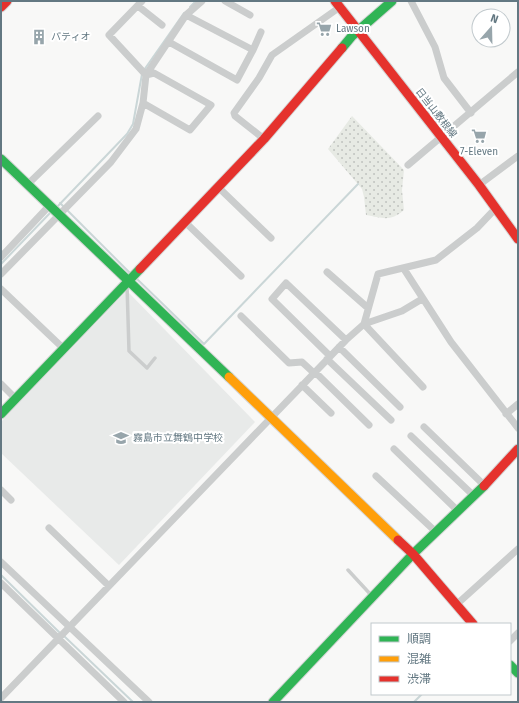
<svg xmlns="http://www.w3.org/2000/svg" width="519" height="703" font-family="'Fira Sans','Noto Sans JP',sans-serif">
	<style>
		.built { fill: #e8eae9 }
		.green { fill: url(#green-dots) }
		.lines { fill: none; stroke-linecap: round; stroke-linejoin: round }
		.stream { stroke: #cad6d7; stroke-width: 2 }
		.fast-casing { stroke: #d4d5d5; stroke-width: 11 }
		.slow-casing { stroke: #d4d5d5; stroke-width: 11 }
		.jam-casing { stroke: #d4d5d5; stroke-width: 11 }
		.lane { stroke: #cbcdcd; stroke-width: 3.5 }
		.street { stroke: #cbcdcd; stroke-width: 7 }
		.fast { stroke: #30b455; stroke-width: 9 }
		.slow { stroke: #ff9f0a; stroke-width: 9 }
		.jam { stroke: #e5322d; stroke-width: 9 }
		.labels { text-anchor: middle; dominant-baseline: central; stroke-width: 4; stroke-linejoin: round; paint-order: stroke }
		.poi-label { font-size: 10px; fill: #637882; stroke: #fff; text-anchor: start }
		.street-label { font-size: 10px; fill: #637882; stroke: #fff }
	</style>
	<defs>
		<pattern id="green-dots" width="8" height="8" patternUnits="userSpaceOnUse"><rect width="8" height="8" fill="#e7eae4"/><path d="M2 2h.1M6 6h.1" fill="none" stroke="#bfc2be" stroke-width="1.8" stroke-linecap="round"/></pattern>
	</defs>
	<rect width="100%" height="100%" fill="#f8f8f7"/>
	<path class="built" d="M 127,291 L 255,422 L 119,565 L 1,453 L 1,422 Z"/>
	<path class="green" d="M 352,116 L 404,170 L 402,190 L 404,210 C 390,222 383,218 366,215 L 364,197 L 362,189 L 328,149 Z"/>
	<g class="lines">
		<path class="stream" d="M 190,7 L 196,1
			M 144,70 L 184,13
			M 60,203 L 131,274
			M 56,208 L 127,134 L 133,124 L 142,74
			M 1,264 L 51,212
			M 136,278 L 204,344 L 358,184
			M 1,575 L 60,633
			M 64,636 L 133,702
			M 414,702 L 422,694"/>
		<g class="fast-casing">
			<path id="fast" d="M 342,48 L 352,36 L 392,1
				M 1,159 L 229,377
				M 1,414 L 140,269
				M 510,665 L 518,673
				M 273,702 L 413,554 L 484,486"/>
		</g>
		<g class="slow-casing">
			<path id="slow" d="M 229,377 L 398,540"/>
		</g>
		<g class="jam-casing">
			<path id="jam" d="M 335,1 L 479,185 L 518,239
				M 1,7 L 7,1
				M 140,269 L 264,139 L 342,48
				M 484,486 L 518,449
				M 398,540 L 413,554 L 473,624"/>
		</g>
		<path class="lane" d="M 127,285 L 129,351 L 147,368 L 155,358
			M 348,570 L 372,596"/>
		<path class="street" d="M 142,1 L 109,35 L 146,75 L 154,73 L 211,105 L 190,130 L 143,103
			M 225,1 L 250,15
			M 411,1 L 435,47 L 444,78 L 471,113
			M 138,6 L 162,25
			M 169,42 L 237,80 L 253,50 L 186,15
			M 253,50 L 261,32
			M 264,139 L 235,116 L 234,113 L 259,78 L 272,55 L 340,7
			M 408,165 L 518,72
			M 27,185 L 98,116
			M 479,185 L 518,156
			M 218,187 L 271,238
			M 185,222 L 241,276
			M 1,257 L 49,206
			M 404,269 L 451,342 L 518,428
			M 327,272 L 368,308
			M 1,274 L 111,162 L 136,129 L 143,103 L 146,75 L 186,15 L 202,1
			M 1,289 L 63,348
			M 241,316 L 289,363 L 302,362 L 314,373
			M 364,324 L 378,274 L 436,260 L 477,228 L 496,208
			M 364,324 L 423,387
			M 339,347 L 400,407
			M 330,356 L 272,299 L 286,283 L 346,340
			M 327,359 L 391,420
			M 315,372 L 369,425
			M 1,384 L 15,398
			M 302,385 L 331,413
			M 506,414 L 518,404
			M 424,427 L 485,486
			M 411,436 L 474,496
			M 394,449 L 458,511
			M 376,476 L 436,532
			M 1,490 L 11,500
			M 49,528 L 109,586
			M 1,562 L 149,702
			M 1,583 L 124,702
			M 456,605 L 518,549
			M 510,641 L 518,633
			M 1,698 L 346,340 L 364,324 L 402,311 L 422,299"/>
		<use href="#fast" class="fast"/>
		<use href="#slow" class="slow"/>
		<use href="#jam" class="jam"/>
	</g>
	<defs>
		<g id="supermarket-bare" transform="scale(1.2)"><path d="M-6-5.5h2.5l.6 2H6L4.5 2H-2.5L-4.4-4H-6ZM-1.5 3.2a1.3 1.3 0 1 0 .1 0ZM3 3.2a1.3 1.3 0 1 0 .1 0Z" fill="#97a5ab" stroke="#fff" stroke-width="2.5" paint-order="stroke"/></g>
		<g id="building-bare" transform="scale(1.2)"><path d="M-4-6H4V6H1V3H-1V6H-4ZM-2.5-4.3h1.7v1.8h-1.7ZM.8-4.3h1.7v1.8H.8ZM-2.5-1h1.7V.8h-1.7ZM.8-1h1.7V.8H.8Z" fill="#97a5ab" stroke="#fff" stroke-width="2.5" paint-order="stroke"/></g>
		<g id="school-bare" transform="scale(1.2)"><path d="M0-5L7-2L0 1L-7-2ZM-4 1L0 2.5L4 1V4Q0 6-4 4Z" fill="#97a5ab" stroke="#fff" stroke-width="2.5" paint-order="stroke"/></g>
	</defs>
	<g fill-rule="evenodd">
		<use href="#supermarket-bare" x="324" y="29"/>
		<use href="#building-bare" x="39" y="37"/>
		<use href="#supermarket-bare" x="479" y="136"/>
		<use href="#school-bare" x="121" y="438"/>
	</g>
	<g class="labels">
		<g class="poi-label">
			<text x="336" y="29">Lawson</text>
			<text x="51" y="37">パティオ</text>
			<text x="479" y="152" text-anchor="middle">7-Eleven</text>
			<text x="133" y="438">霧島市立舞鶴中学校</text>
		</g>
		<g class="street-label">
			<text transform="translate(436 113) rotate(52)">日当山敷根線</text>
		</g>
	</g>
	<rect width="519" height="703" fill="none" stroke="#637882" stroke-width="4"/>
	<rect x="371" y="623" width="140" height="72" fill="#ffffff" stroke="#c1c9cd"/>
	<rect x="379" y="636" width="20" height="6" fill="#30b455" stroke="#c1c9cd"/>
	<text x="407" y="643" font-size="12" fill="#637882">順調</text>
	<rect x="379" y="656" width="20" height="6" fill="#ff9f0a" stroke="#c1c9cd"/>
	<text x="407" y="663" font-size="12" fill="#637882">混雑</text>
	<rect x="379" y="676" width="20" height="6" fill="#e5322d" stroke="#c1c9cd"/>
	<text x="407" y="683" font-size="12" fill="#637882">渋滞</text>
	<g transform="translate(491 28) rotate(20)"><circle r="19" fill="#ffffff" stroke="#c1c9cd"/>
	<path d="M0-3L7 15L0 10L-7 15Z" fill="#97a5ab"/>
	<text y="-6" font-size="11" font-weight="bold" text-anchor="middle" fill="#637882">N</text>
	</g>
</svg>
